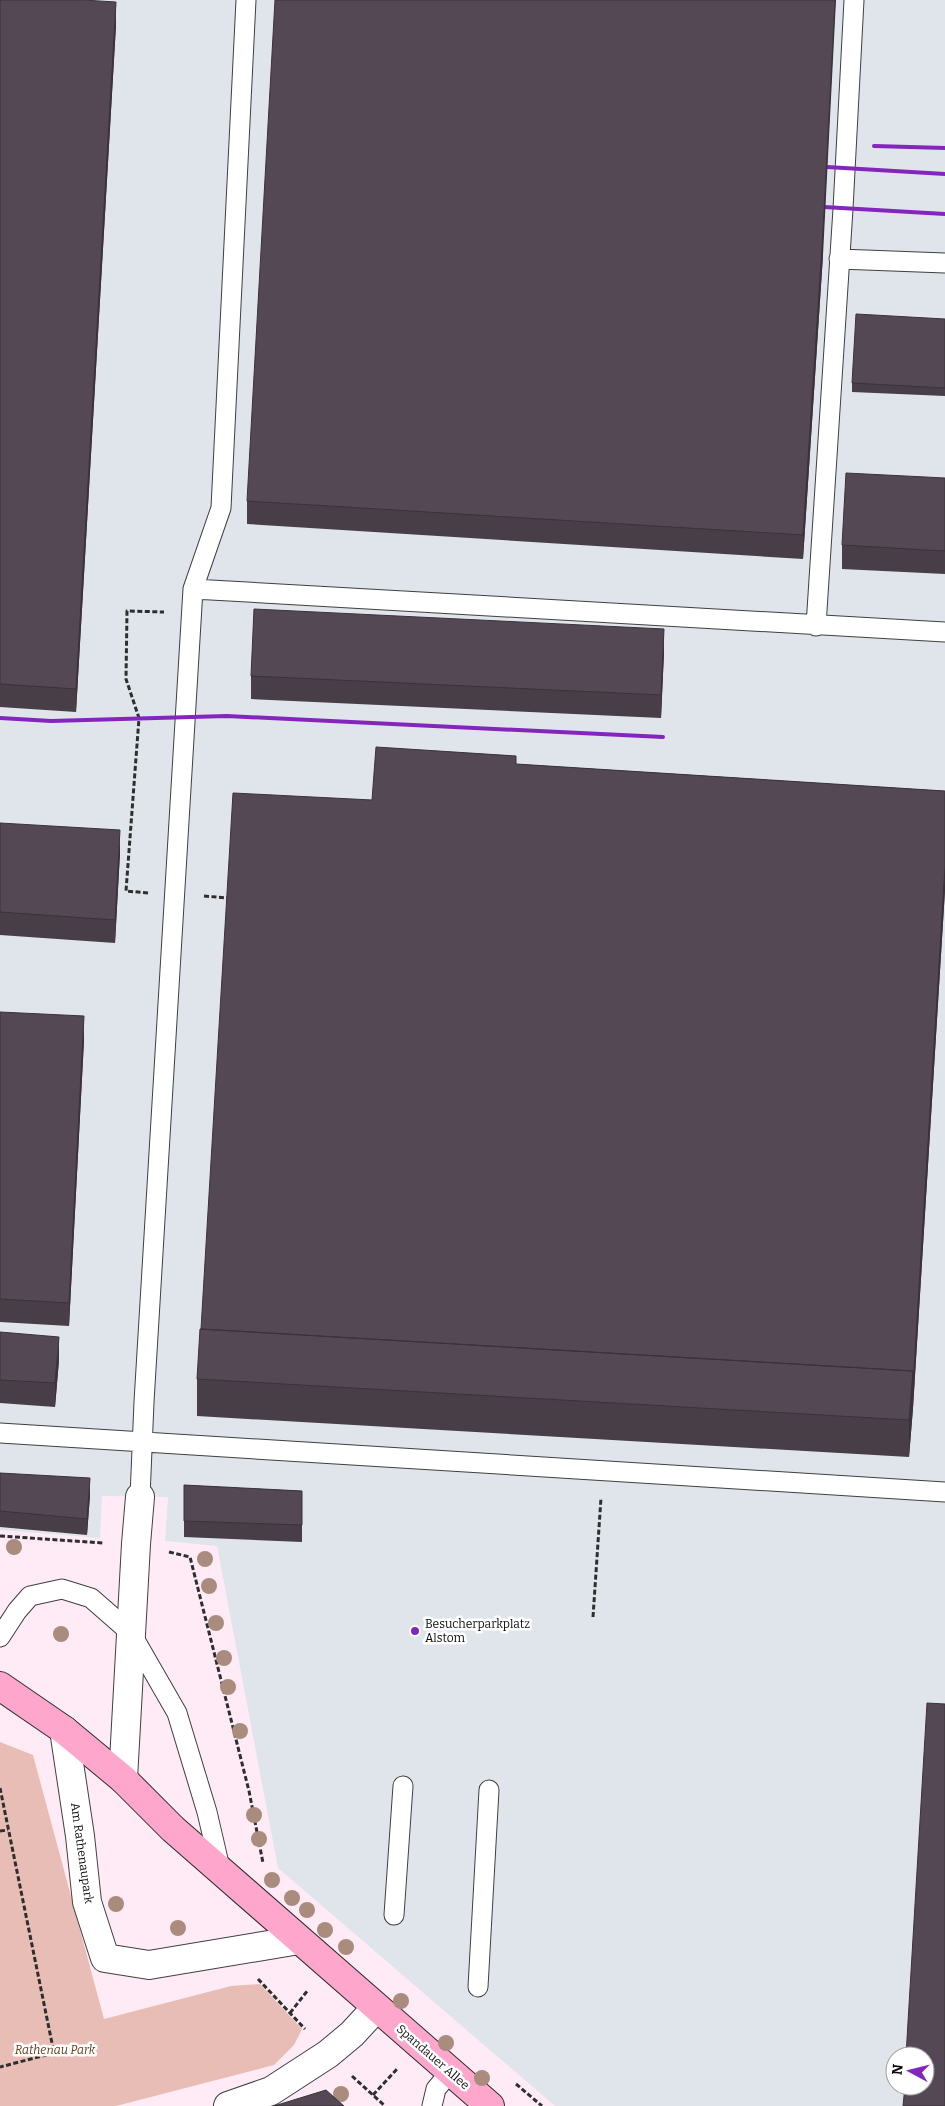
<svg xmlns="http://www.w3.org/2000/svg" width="945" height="2106" font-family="Bitter,serif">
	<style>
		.industrial { fill: #e0e5eb; fill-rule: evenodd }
		.green { fill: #e8bdb5 }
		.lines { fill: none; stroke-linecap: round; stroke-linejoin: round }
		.service-casing { stroke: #3f3f3f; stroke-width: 21 }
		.minor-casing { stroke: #3f3f3f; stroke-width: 30 }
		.secondary-casing { stroke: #2e2e2e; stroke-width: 30 }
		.path { stroke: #2e2e2e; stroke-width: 3; stroke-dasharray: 5 2.5; stroke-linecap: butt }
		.service { stroke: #fff; stroke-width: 19 }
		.minor { stroke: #fff; stroke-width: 28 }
		.secondary { stroke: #ffa6cc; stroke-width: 28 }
		.rail { stroke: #8425bb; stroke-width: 4 }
		.tree { fill: #a98c7e }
		.wall { fill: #483e48 }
		.shaded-wall { fill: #3b323b }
		.building { fill: #544854; stroke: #3b323b }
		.poi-dot { fill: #8425bb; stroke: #fff; stroke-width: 2 }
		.labels { text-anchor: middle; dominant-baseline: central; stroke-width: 5; stroke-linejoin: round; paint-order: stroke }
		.poi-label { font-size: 12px; fill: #0c0c0c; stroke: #fff; text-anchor: start }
		.street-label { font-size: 12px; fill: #0c0c0c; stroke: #fff }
		.park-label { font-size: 12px; font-style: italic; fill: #633e1d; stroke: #fff }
	</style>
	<rect width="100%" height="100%" fill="#ffebf5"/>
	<path class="industrial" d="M 0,0 L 945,0 L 945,2106 L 555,2106 L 278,1868 L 217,1546 L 165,1541 L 168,1497 L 102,1496 L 100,1538 L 0,1530 ZM 895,2056 L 925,2056 L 925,2086 L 895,2086 Z"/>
	<path class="green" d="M 0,1742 L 33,1755 L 104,2019 L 231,1986 L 260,1984 L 302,2029 L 294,2045 L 274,2065 L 116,2106 L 0,2106 Z"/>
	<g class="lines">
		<g class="service-casing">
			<path id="service" d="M 839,259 L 945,263
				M 193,589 L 945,632
				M 816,626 L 843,209 L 854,0
				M 0,1433 L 945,1492
				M 140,1497 L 144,1402 L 193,589 L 221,508 L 246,0
				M 0,1637 L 17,1611 L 30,1596 L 62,1589 L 91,1598 L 131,1633 L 177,1713 L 207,1812 L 220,1868
				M 394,1915 L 403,1786
				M 478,1987 L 489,1790
				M 432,2106 L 436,2089 L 451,2071"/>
		</g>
		<g class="minor-casing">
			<path id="minor" d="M 64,1730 L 80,1836 L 87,1902 L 105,1958 L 149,1965 L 299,1940
				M 123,1779 L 136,1544 L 140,1497
				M 228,2106 L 271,2091 L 328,2054 L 352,2034 L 376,2008"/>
		</g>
		<g class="secondary-casing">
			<path id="secondary" d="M 0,1686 L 64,1730 L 123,1779 L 173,1829 L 490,2106"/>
		</g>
		<path class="path" d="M 148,893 L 126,891 L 139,718 L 126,679 L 127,611 L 164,612
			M 204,896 L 228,898
			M 0,1536 L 103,1543
			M 169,1552 L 190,1557 L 249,1791 L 263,1863
			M 593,1617 L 601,1498
			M 0,1788 L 54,2053 L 0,2067
			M 0,1831 L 8,1830
			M 258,1979 L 305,2029
			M 290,2013 L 308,1990
			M 352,2076 L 385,2106
			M 516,2084 L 542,2106
			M 373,2095 L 398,2068"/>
		<use href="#service" class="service"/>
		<use href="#minor" class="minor"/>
		<use href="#secondary" class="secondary"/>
		<path class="rail" d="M 874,146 L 945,148
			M 827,167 L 945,174
			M 824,207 L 945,214
			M 0,718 L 51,721 L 227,716 L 663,737"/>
	</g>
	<g class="tree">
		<circle cx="14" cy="1547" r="8"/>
		<circle cx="205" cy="1559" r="8"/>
		<circle cx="209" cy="1586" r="8"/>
		<circle cx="216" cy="1623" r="8"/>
		<circle cx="61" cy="1634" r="8"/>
		<circle cx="224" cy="1658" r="8"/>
		<circle cx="228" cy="1687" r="8"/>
		<circle cx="240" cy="1731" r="8"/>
		<circle cx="254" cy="1815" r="8"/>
		<circle cx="259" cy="1839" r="8"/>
		<circle cx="272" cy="1880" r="8"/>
		<circle cx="292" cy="1898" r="8"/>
		<circle cx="116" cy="1904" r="8"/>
		<circle cx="307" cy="1910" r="8"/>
		<circle cx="178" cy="1928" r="8"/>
		<circle cx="325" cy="1930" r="8"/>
		<circle cx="346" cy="1947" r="8"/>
		<circle cx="401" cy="2001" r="8"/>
		<circle cx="446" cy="2043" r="8"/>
		<circle cx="482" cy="2078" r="8"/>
		<circle cx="341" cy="2094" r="8"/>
	</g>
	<path class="wall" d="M 0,0 L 116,25 L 76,712 L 0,707 Z
		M 823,255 L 803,559 L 247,524 L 247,501 Z
		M 945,319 L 945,396 L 852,392 L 852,383 Z
		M 945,478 L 945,574 L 842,569 L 842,545 Z
		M 664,652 L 661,718 L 251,699 L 251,676 Z
		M 516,764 L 945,791 L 945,890 L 913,1408 L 909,1457 L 197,1416 L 197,1379 L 201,1329 L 372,800 Z
		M 0,823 L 120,853 L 115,943 L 0,935 Z
		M 0,1012 L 84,1040 L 69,1326 L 0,1322 Z
		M 0,1332 L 59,1360 L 55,1407 L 0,1403 Z
		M 0,1473 L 90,1495 L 87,1535 L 0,1527 Z
		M 184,1485 L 302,1491 L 302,1542 L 184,1537 Z"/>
	<path class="shaded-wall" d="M 835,0 L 836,0 L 823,255 L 803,559 L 803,535 Z
		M 116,2 L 116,25 L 76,712 L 76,689 Z
		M 664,629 L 664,652 L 661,718 L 661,695 Z
		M 120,830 L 120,853 L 115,943 L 115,920 Z
		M 945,867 L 945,890 L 913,1408 L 909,1457 L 909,1420 Z
		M 84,1016 L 84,1040 L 69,1326 L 69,1303 Z
		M 59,1337 L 59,1360 L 55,1407 L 55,1383 Z
		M 90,1478 L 90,1495 L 87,1535 L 87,1519 Z"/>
	<path class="building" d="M 0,0 L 83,0 L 116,2 L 76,689 L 0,684 Z
		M 275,0 L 835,0 L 823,232 L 803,535 L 247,501 Z
		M 856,314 L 945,319 L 945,388 L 852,383 Z
		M 846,473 L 945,478 L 945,551 L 842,545 Z
		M 254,609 L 664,629 L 661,695 L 251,676 Z
		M 376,747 L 516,756 L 516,764 L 945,791 L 945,867 L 913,1385 L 913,1371 L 201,1329 L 233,793 L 372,800 Z
		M 0,823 L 120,830 L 115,920 L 0,912 Z
		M 0,1012 L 84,1016 L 69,1303 L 0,1299 Z
		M 200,1329 L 913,1371 L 909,1420 L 197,1379 Z
		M 0,1332 L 59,1337 L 55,1383 L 0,1380 Z
		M 0,1473 L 90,1478 L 87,1519 L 0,1511 Z
		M 184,1485 L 302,1491 L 302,1525 L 184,1521 Z
		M 927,1703 L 945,1704 L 945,2106 L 903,2106 L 905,2086 L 925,2086 L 925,2056 L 906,2056 Z
		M 326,2090 L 344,2106 L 274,2106 Z"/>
	<circle class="poi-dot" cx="415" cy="1631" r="5"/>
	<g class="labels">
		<g class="poi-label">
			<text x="425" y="1624">Besucherparkplatz<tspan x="425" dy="14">Alstom</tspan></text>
		</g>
		<g class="street-label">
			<text transform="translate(82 1853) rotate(82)">Am Rathenaupark</text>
			<text transform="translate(433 2057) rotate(41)">Spandauer Allee</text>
		</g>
		<g class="park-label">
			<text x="55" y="2050">Rathenau Park</text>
		</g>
	</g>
	<g transform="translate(910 2071) rotate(277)"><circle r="24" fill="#ffffff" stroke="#9e9e9e"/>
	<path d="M0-4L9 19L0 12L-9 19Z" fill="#8425bb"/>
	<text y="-8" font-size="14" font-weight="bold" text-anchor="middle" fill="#0c0c0c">N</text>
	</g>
</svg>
